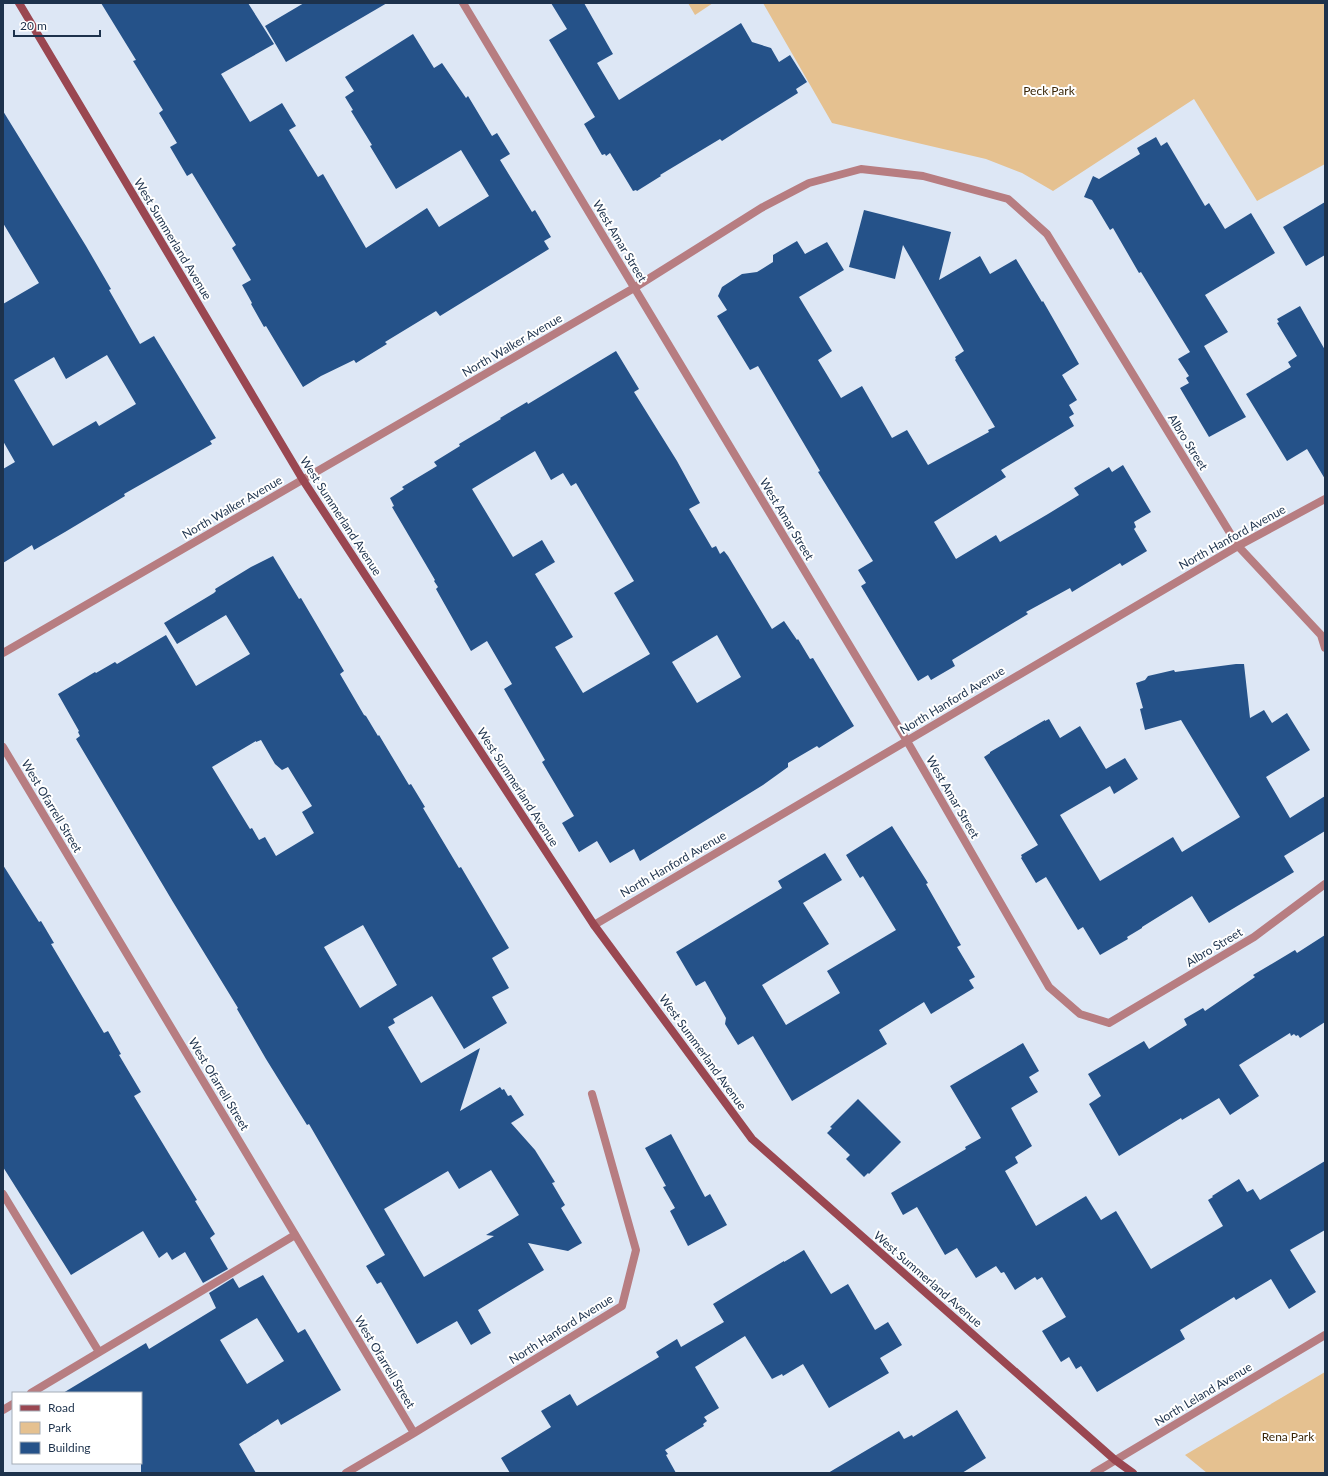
<svg xmlns="http://www.w3.org/2000/svg" width="1328" height="1476" font-family="Lato,sans-serif">
	<style>
		.green { fill: #e5c190 }
		.building { fill: #255289; fill-rule: evenodd }
		.lines { fill: none; stroke-linecap: round; stroke-linejoin: round }
		.service { stroke: #b77d81; stroke-width: 8 }
		.minor { stroke: #b77d81; stroke-width: 8 }
		.secondary { stroke: #9a4751; stroke-width: 8 }
		.labels { text-anchor: middle; dominant-baseline: central; stroke-width: 4; stroke-linejoin: round; paint-order: stroke }
		.park-label { font-size: 12px; fill: #3b2708; stroke: #fff }
		.street-label { font-size: 12px; fill: #1d324c; stroke: #fff }
	</style>
	<rect width="100%" height="100%" fill="#dde7f5"/>
	<path class="green" d="M 688,3 L 713,3 L 695,15 Z
		M 763,3 L 1325,3 L 1325,164 L 1257,201 L 1194,99 L 1053,191 L 1022,173 L 986,159 L 832,123 Z
		M 1325,1372 L 1325,1473 L 1207,1473 L 1185,1455 Z"/>
	<path class="building" d="M 101,3 L 248,3 L 274,44 L 221,74 L 250,122 L 282,103 L 296,126 L 289,130 L 318,177 L 323,174 L 366,248 L 427,208 L 439,227 L 489,196 L 461,150 L 396,189 L 370,146 L 372,145 L 351,111 L 353,110 L 345,97 L 354,91 L 345,77 L 413,34 L 434,68 L 442,63 L 466,98 L 468,96 L 492,136 L 497,133 L 510,154 L 500,160 L 532,212 L 535,210 L 551,237 L 544,241 L 549,249 L 440,316 L 436,311 L 385,342 L 387,344 L 356,363 L 354,360 L 321,376 L 303,387 L 281,351 L 266,326 L 264,327 L 251,304 L 252,303 L 242,285 L 251,280 L 232,248 L 236,245 L 192,173 L 187,176 L 170,147 L 177,143 L 159,113 L 163,110 L 133,61 L 136,60 Z
		M 304,3 L 387,3 L 286,62 L 265,26 Z
		M 551,3 L 584,3 L 613,54 L 597,63 L 619,100 L 741,23 L 752,42 L 771,48 L 779,62 L 790,55 L 807,82 L 796,89 L 798,93 L 742,128 L 722,141 L 720,139 L 660,175 L 661,176 L 637,191 L 636,190 L 633,191 L 610,153 L 606,156 L 605,154 L 602,155 L 584,124 L 595,117 L 549,40 L 567,29 Z
		M 3,111 L 86,246 L 111,289 L 109,290 L 140,344 L 154,336 L 216,438 L 210,441 L 212,444 L 124,494 L 125,496 L 65,532 L 34,550 L 32,545 L 3,563 L 3,469 L 15,462 L 3,441 L 3,304 L 39,283 L 3,223 ZM 107,355 L 136,404 L 99,426 L 96,421 L 53,446 L 14,380 L 54,357 L 66,379 Z
		M 1156,137 L 1161,146 L 1167,142 L 1205,206 L 1209,203 L 1225,229 L 1251,213 L 1275,253 L 1205,295 L 1228,332 L 1204,346 L 1246,417 L 1209,437 L 1180,388 L 1189,383 L 1186,378 L 1189,376 L 1178,359 L 1190,352 L 1141,272 L 1139,273 L 1113,228 L 1110,230 L 1092,200 L 1084,197 L 1093,176 L 1099,179 L 1140,154 L 1137,148 Z
		M 1325,202 L 1325,255 L 1306,266 L 1283,227 Z
		M 864,210 L 951,232 L 939,280 L 980,256 L 990,274 L 1016,259 L 1042,302 L 1043,301 L 1079,364 L 1062,375 L 1077,400 L 1069,405 L 1074,414 L 1069,417 L 1074,426 L 1001,470 L 1006,477 L 934,522 L 956,559 L 996,535 L 1000,542 L 1048,514 L 1079,495 L 1074,488 L 1109,467 L 1112,472 L 1123,465 L 1151,512 L 1134,522 L 1136,527 L 1134,529 L 1147,551 L 1122,566 L 1120,563 L 1072,592 L 1070,588 L 1026,612 L 1028,614 L 952,660 L 955,666 L 931,680 L 928,675 L 918,681 L 861,586 L 866,583 L 858,570 L 873,561 L 818,472 L 820,471 L 758,366 L 750,370 L 717,316 L 727,310 L 718,296 L 722,287 L 742,274 L 757,272 L 773,262 L 773,255 L 797,241 L 805,254 L 827,242 L 844,270 L 799,297 L 832,351 L 818,360 L 841,398 L 862,386 L 892,438 L 907,430 L 928,465 L 989,432 L 988,430 L 995,427 L 955,360 L 956,359 L 955,357 L 964,351 L 903,245 L 895,279 L 849,267 Z
		M 1300,306 L 1325,350 L 1325,479 L 1307,449 L 1287,461 L 1246,394 L 1291,367 L 1288,362 L 1297,356 L 1277,323 L 1279,322 L 1277,319 Z
		M 616,351 L 639,389 L 634,392 L 677,461 L 700,503 L 689,509 L 712,548 L 716,546 L 720,554 L 724,551 L 728,556 L 772,629 L 784,621 L 797,640 L 798,639 L 810,659 L 813,658 L 854,726 L 819,748 L 817,746 L 788,763 L 788,767 L 763,785 L 640,861 L 634,849 L 610,863 L 597,841 L 579,852 L 562,823 L 574,816 L 542,762 L 545,760 L 504,689 L 512,684 L 487,641 L 471,651 L 436,589 L 438,587 L 434,581 L 435,580 L 392,507 L 394,506 L 390,498 L 404,489 L 402,487 L 437,466 L 434,462 L 460,446 L 459,444 L 501,419 L 500,418 L 527,402 L 528,404 ZM 535,451 L 551,480 L 563,473 L 571,486 L 576,483 L 634,581 L 614,593 L 650,654 L 583,693 L 555,647 L 573,637 L 535,574 L 555,562 L 542,540 L 513,557 L 472,489 ZM 717,635 L 741,677 L 697,703 L 672,662 Z
		M 273,556 L 299,599 L 301,598 L 344,671 L 340,674 L 364,715 L 366,716 L 378,736 L 379,735 L 409,785 L 411,784 L 425,807 L 423,808 L 459,868 L 461,867 L 509,948 L 492,958 L 509,988 L 492,997 L 507,1023 L 464,1049 L 432,996 L 393,1019 L 395,1023 L 388,1027 L 421,1083 L 480,1048 L 460,1111 L 500,1087 L 502,1090 L 504,1089 L 508,1096 L 511,1095 L 524,1115 L 511,1123 L 535,1150 L 555,1182 L 552,1183 L 565,1205 L 561,1208 L 582,1243 L 568,1251 L 528,1243 L 544,1270 L 478,1310 L 491,1333 L 471,1345 L 457,1321 L 417,1344 L 381,1282 L 377,1284 L 366,1266 L 385,1255 L 309,1124 L 307,1125 L 266,1059 L 237,1009 L 238,1008 L 173,902 L 76,739 L 80,736 L 78,732 L 79,731 L 58,694 L 95,672 L 96,673 L 115,662 L 117,664 L 166,635 L 196,686 L 250,654 L 226,615 L 177,644 L 164,623 L 214,593 L 216,591 L 215,589 L 251,567 ZM 261,740 L 275,764 L 282,770 L 288,767 L 312,806 L 302,812 L 314,833 L 276,856 L 265,837 L 259,840 L 252,828 L 250,829 L 212,767 L 256,741 L 256,742 ZM 363,925 L 397,985 L 360,1008 L 324,947 ZM 491,1170 L 519,1215 L 486,1235 L 494,1236 L 424,1277 L 384,1209 L 448,1171 L 459,1189 Z
		M 1236,664 L 1244,664 L 1250,718 L 1264,710 L 1272,723 L 1287,713 L 1310,750 L 1266,777 L 1290,818 L 1325,796 L 1325,831 L 1284,856 L 1294,872 L 1209,923 L 1192,896 L 1142,927 L 1142,928 L 1127,937 L 1128,939 L 1100,955 L 1083,927 L 1078,930 L 1046,877 L 1036,883 L 1021,858 L 1022,857 L 1021,855 L 1038,845 L 984,757 L 990,753 L 990,752 L 1045,720 L 1045,721 L 1049,719 L 1060,738 L 1080,726 L 1106,769 L 1125,758 L 1138,779 L 1114,794 L 1110,786 L 1060,815 L 1100,881 L 1173,837 L 1182,852 L 1240,817 L 1181,720 L 1145,730 L 1140,709 L 1143,708 L 1136,683 L 1145,680 L 1148,676 L 1174,670 L 1175,672 Z
		M 892,826 L 928,883 L 926,884 L 961,945 L 957,947 L 975,977 L 969,980 L 974,988 L 931,1014 L 924,1002 L 879,1030 L 887,1044 L 792,1101 L 753,1036 L 738,1045 L 725,1024 L 726,1018 L 705,981 L 696,986 L 676,952 L 782,888 L 778,881 L 825,853 L 842,880 L 803,903 L 829,944 L 762,985 L 786,1025 L 840,993 L 827,971 L 896,930 L 863,876 L 860,878 L 846,855 Z
		M 3,865 L 39,922 L 41,921 L 54,943 L 51,944 L 104,1033 L 108,1031 L 121,1054 L 119,1055 L 141,1092 L 134,1096 L 197,1200 L 195,1201 L 215,1234 L 210,1238 L 228,1269 L 203,1283 L 185,1252 L 172,1260 L 167,1252 L 159,1258 L 143,1231 L 71,1275 L 3,1167 Z
		M 1325,935 L 1325,1022 L 1300,1038 L 1298,1035 L 1296,1036 L 1294,1034 L 1291,1036 L 1290,1033 L 1239,1065 L 1259,1096 L 1230,1115 L 1219,1098 L 1182,1120 L 1181,1118 L 1119,1156 L 1089,1104 L 1101,1096 L 1088,1074 L 1144,1041 L 1149,1049 L 1187,1025 L 1184,1019 L 1203,1008 L 1205,1011 L 1255,977 L 1253,975 L 1295,950 L 1297,953 Z
		M 1023,1043 L 1039,1071 L 1029,1077 L 1038,1092 L 1011,1108 L 1032,1146 L 1015,1157 L 1018,1163 L 1005,1171 L 1036,1226 L 1086,1196 L 1101,1220 L 1116,1211 L 1151,1269 L 1223,1226 L 1208,1200 L 1213,1197 L 1212,1196 L 1239,1179 L 1247,1192 L 1253,1189 L 1260,1200 L 1325,1161 L 1325,1230 L 1290,1250 L 1316,1292 L 1289,1309 L 1271,1279 L 1236,1300 L 1234,1297 L 1180,1330 L 1185,1339 L 1097,1392 L 1081,1366 L 1076,1369 L 1069,1357 L 1061,1362 L 1042,1331 L 1066,1317 L 1042,1277 L 1037,1280 L 1035,1277 L 1015,1290 L 1004,1272 L 1001,1273 L 996,1266 L 976,1278 L 957,1248 L 945,1255 L 917,1207 L 903,1215 L 891,1193 L 966,1149 L 965,1147 L 981,1138 L 950,1086 Z
		M 858,1099 L 901,1142 L 869,1174 L 868,1173 L 864,1177 L 846,1159 L 850,1155 L 827,1133 L 832,1128 L 830,1127 Z
		M 671,1134 L 705,1197 L 710,1194 L 727,1225 L 688,1246 L 670,1211 L 675,1208 L 663,1187 L 666,1186 L 645,1148 Z
		M 804,1250 L 831,1294 L 848,1284 L 875,1330 L 888,1322 L 902,1345 L 880,1358 L 889,1373 L 829,1408 L 803,1364 L 783,1376 L 782,1374 L 772,1379 L 745,1336 L 695,1367 L 719,1408 L 704,1417 L 707,1421 L 703,1424 L 704,1426 L 665,1450 L 668,1454 L 666,1455 L 676,1473 L 510,1473 L 501,1458 L 551,1427 L 541,1411 L 570,1394 L 577,1406 L 659,1357 L 656,1352 L 677,1339 L 681,1347 L 724,1322 L 713,1304 L 784,1261 L 784,1262 Z
		M 263,1275 L 298,1333 L 305,1329 L 341,1390 L 281,1425 L 278,1419 L 239,1444 L 256,1473 L 141,1473 L 141,1393 L 63,1393 L 146,1343 L 149,1349 L 216,1308 L 209,1293 L 233,1278 L 239,1288 ZM 257,1318 L 284,1361 L 247,1384 L 220,1340 Z
		M 957,1410 L 986,1458 L 962,1473 L 828,1473 L 899,1431 L 904,1439 L 912,1435 L 913,1437 Z"/>
	<g class="lines">
		<path class="service" d="M 3,1194 L 99,1352
			M 31,1393 L 295,1235
			M 3,1410 L 13,1404"/>
		<path class="minor" d="M 463,3 L 907,741 L 1049,987 L 1080,1014 L 1109,1023 L 1254,937 L 1325,884
			M 3,653 L 634,288 L 763,207 L 809,183 L 861,169 L 923,176 L 1008,199 L 1047,234 L 1238,546 L 1321,635 L 1325,648
			M 3,747 L 414,1433
			M 594,925 L 1238,546 L 1325,499
			M 346,1473 L 414,1433 L 622,1306 L 636,1250 L 592,1094
			M 1094,1473 L 1325,1335"/>
		<path class="secondary" d="M 19,3 L 303,480 L 594,925 L 752,1139 L 1115,1460 L 1133,1473"/>
	</g>
	<g class="labels">
		<g class="park-label">
			<text x="1049" y="90">Peck Park</text>
			<text x="1288" y="1436">Rena Park</text>
		</g>
		<g class="street-label">
			<text transform="translate(173 239) rotate(59)">West Summerland Avenue</text>
			<text transform="translate(620 241) rotate(59)">West Amar Street</text>
			<text transform="translate(512 345) rotate(-30)">North Walker Avenue</text>
			<text transform="translate(1188 442) rotate(58)">Albro Street</text>
			<text transform="translate(232 507) rotate(-30)">North Walker Avenue</text>
			<text transform="translate(341 516) rotate(57)">West Summerland Avenue</text>
			<text transform="translate(787 519) rotate(59)">West Amar Street</text>
			<text transform="translate(1232 537) rotate(-29)">North Hanford Avenue</text>
			<text transform="translate(952 700) rotate(-31)">North Hanford Avenue</text>
			<text transform="translate(518 787) rotate(57)">West Summerland Avenue</text>
			<text transform="translate(953 797) rotate(60)">West Amar Street</text>
			<text transform="translate(52 806) rotate(59)">West Ofarrell Street</text>
			<text transform="translate(673 864) rotate(-30)">North Hanford Avenue</text>
			<text transform="translate(1214 947) rotate(-31)">Albro Street</text>
			<text transform="translate(703 1052) rotate(54)">West Summerland Avenue</text>
			<text transform="translate(219 1084) rotate(59)">West Ofarrell Street</text>
			<text transform="translate(928 1279) rotate(41)">West Summerland Avenue</text>
			<text transform="translate(561 1329) rotate(-32)">North Hanford Avenue</text>
			<text transform="translate(385 1362) rotate(59)">West Ofarrell Street</text>
			<text transform="translate(1203 1394) rotate(-31)">North Leland Avenue</text>
		</g>
	</g>
	<rect width="1328" height="1476" fill="none" stroke="#1d324c" stroke-width="8"/>
	<rect x="12" y="1392" width="130" height="72" fill="#ffffff" stroke="#a5adb7"/>
	<rect x="20" y="1405" width="20" height="6" fill="#9a4751" stroke="#a5adb7"/>
	<text x="48" y="1412" font-size="12" fill="#1d324c">Road</text>
	<rect x="20" y="1422" width="20" height="12" fill="#e5c190" stroke="#a5adb7"/>
	<text x="48" y="1432" font-size="12" fill="#1d324c">Park</text>
	<rect x="20" y="1442" width="20" height="12" fill="#255289" stroke="#a5adb7"/>
	<text x="48" y="1452" font-size="12" fill="#1d324c">Building</text>
	<path d="M14 30v6h86v-6" fill="none" stroke="#1d324c" stroke-width="2"/>
	<text x="20" y="30" font-size="12" fill="#1d324c" stroke="#ffffff" stroke-width="3" paint-order="stroke">20 m</text>
</svg>
